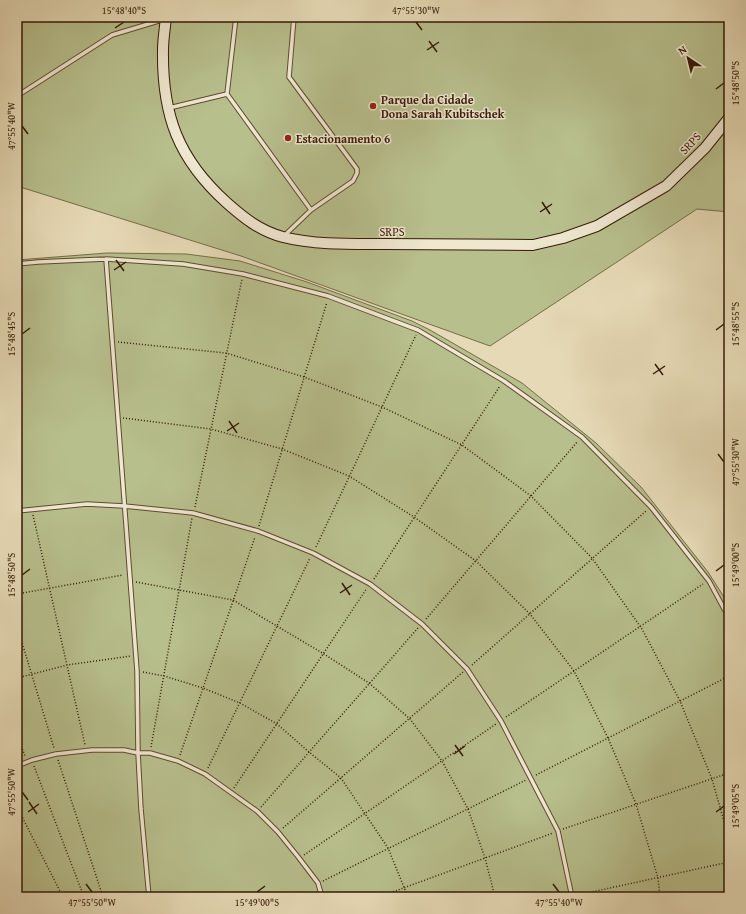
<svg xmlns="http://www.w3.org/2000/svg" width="746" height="914" font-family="'Gentium Book Plus',serif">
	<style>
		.green { fill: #b7bf8c; stroke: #766c4a }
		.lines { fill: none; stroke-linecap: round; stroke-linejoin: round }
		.lane-casing { stroke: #614a33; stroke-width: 5.5 }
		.secondary-casing { stroke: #351a07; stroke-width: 12 }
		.path { stroke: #351a07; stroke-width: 1.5; stroke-dasharray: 1 2; stroke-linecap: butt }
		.lane { stroke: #efe7d0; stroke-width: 3.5 }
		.secondary { stroke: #efe7d0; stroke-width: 10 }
		.ticks { fill: none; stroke: #351a07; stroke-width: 1.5 }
		.poi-dot { fill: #8f2418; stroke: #efe7d0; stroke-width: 1.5 }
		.labels { text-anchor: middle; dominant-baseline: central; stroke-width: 3; stroke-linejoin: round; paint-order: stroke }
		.poi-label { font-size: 12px; font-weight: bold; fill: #351a07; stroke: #efe7d0; text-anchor: start }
		.street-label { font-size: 12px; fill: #351a07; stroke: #efe7d0 }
		.neatline { fill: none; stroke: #351a07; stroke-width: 1.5 }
		.ticks-label { font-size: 10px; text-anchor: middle; fill: #351a07 }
	</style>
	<rect width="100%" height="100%" fill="#e6dab6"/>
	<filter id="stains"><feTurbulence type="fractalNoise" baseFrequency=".005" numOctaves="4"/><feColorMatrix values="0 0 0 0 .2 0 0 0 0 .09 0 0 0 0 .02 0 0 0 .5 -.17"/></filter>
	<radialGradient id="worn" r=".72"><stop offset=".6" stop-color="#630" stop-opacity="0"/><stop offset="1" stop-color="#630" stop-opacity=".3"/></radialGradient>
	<path class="green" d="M 29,17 L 729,17 L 729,212 L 697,209 L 490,346 L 241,256 L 17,186 L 17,26 Z
		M 107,253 L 186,254 L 240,261 L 307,282 L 412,321 L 430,330 L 522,383 L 596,443 L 641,487 L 708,572 L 729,605 L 729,897 L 17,897 L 17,260 Z"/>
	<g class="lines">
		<g class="lane-casing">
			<path id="lane" d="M 236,17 L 227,94 L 311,210
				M 17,96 L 112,35 L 165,19
				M 169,108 L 227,94
				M 285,235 L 311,210 L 353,181 L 357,173 L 357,169 L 289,77 L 294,17
				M 106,259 L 137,671 L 138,753 L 141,809 L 149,897
				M 17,264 L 38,262 L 106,259 L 183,264 L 243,274 L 328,296 L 418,330 L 504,381 L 582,437 L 651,507 L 709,581 L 729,618
				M 17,511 L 87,504 L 124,506 L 193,513 L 258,531 L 313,553 L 370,584 L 422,624 L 467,669 L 501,721 L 558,831 L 572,897
				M 17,766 L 32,760 L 56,754 L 92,750 L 124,750 L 138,753 L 150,753 L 178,761 L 205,774 L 257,811 L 278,832 L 299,858 L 318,883 L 322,897"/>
		</g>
		<g class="secondary-casing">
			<path id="secondary" d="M 166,17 C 165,28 163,39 163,50 C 162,115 178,159 227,203 C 244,218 260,231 283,237 C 314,245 353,244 385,244 C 435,244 484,245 533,245 L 563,238 L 597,226 L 666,186 L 705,148 L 729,118"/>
		</g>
		<path class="path" d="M 118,342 L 226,353 L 304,377 L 382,407 L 462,445 L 531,496 L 592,558 L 642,629 L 680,701 L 712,779 L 729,839
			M 123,418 L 211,429 L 282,449 L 349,476 L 414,517 L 476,561 L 530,614 L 574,671 L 608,738 L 636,804 L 658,878 L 660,897
			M 195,507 L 242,279
			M 33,515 L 85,745
			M 259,526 L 327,302
			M 316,547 L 416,335
			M 374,579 L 500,386
			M 136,582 L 233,600 L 324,654 L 369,683 L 410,719 L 442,761 L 468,809 L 485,858 L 495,897
			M 17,594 L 123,575
			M 426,619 L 578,441
			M 17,626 L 54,748
			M 472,665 L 646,511
			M 143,672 L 164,676 L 203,688 L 240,703 L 277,724 L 309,752 L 341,778 L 388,848 L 408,897
			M 17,678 L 67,665 L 131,656
			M 506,717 L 703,584
			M 17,735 L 25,756
			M 151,747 L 192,518
			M 180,755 L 255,537
			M 58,760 L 103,897
			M 34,766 L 84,897
			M 208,768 L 310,558
			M 536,775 L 729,676
			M 234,788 L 367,588
			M 17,807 L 63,897
			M 261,807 L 418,628
			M 283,828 L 463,672
			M 563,829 L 729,773
			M 304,855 L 496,724
			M 323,881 L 526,780
			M 578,895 L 729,862
			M 135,897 L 143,896
			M 379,897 L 553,833"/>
		<use href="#lane" class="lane"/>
		<use href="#secondary" class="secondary"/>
	</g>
	<path class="ticks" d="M 416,22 L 422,30M 115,28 L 124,22M 429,41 L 437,52M 427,50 L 439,42M 716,89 L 724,83M 22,126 L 28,134M 542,202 L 550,214M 540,212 L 552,204M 116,260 L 124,271M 114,270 L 126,262M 716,330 L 724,324M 22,334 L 30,328M 655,364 L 663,375M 653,374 L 665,366M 229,421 L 237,433M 227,431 L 239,423M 718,454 L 724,462M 716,571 L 724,565M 22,575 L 30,569M 342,583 L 350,595M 340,593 L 352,585M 455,745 L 463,756M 454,754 L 465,746M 22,792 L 28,800M 29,802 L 37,814M 28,812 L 39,804M 716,812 L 724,806M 86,884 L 92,892M 553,884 L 559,892M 257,892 L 265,886"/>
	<g class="poi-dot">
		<circle cx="373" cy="106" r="4"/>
		<circle cx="288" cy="138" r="4"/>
	</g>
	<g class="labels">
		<g class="poi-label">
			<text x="381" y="99">Parque da Cidade<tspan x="381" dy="14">Dona Sarah Kubitschek</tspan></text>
			<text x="296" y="138">Estacionamento 6</text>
		</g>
		<g class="street-label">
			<text transform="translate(690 143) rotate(-47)">SRPS</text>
			<text x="392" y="231">SRPS</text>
		</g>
	</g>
	<rect width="746" height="914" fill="none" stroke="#e6dab6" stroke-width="44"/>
	<g transform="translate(688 58) rotate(325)" stroke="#efe7d0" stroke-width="3" paint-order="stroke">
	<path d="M0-3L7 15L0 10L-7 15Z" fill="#351a07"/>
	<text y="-6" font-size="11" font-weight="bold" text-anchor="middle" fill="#351a07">N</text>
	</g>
	<rect x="22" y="22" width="702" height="870" class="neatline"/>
	<g class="ticks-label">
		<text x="124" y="14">15°48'40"S</text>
		<text x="416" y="14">47°55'30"W</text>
		<text transform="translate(735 83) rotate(-90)" y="4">15°48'50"S</text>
		<text transform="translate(11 126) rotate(-90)" y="4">47°55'40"W</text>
		<text transform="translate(735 324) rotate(-90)" y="4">15°48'55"S</text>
		<text transform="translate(11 334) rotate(-90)" y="4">15°48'45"S</text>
		<text transform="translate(735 462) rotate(-90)" y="4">47°55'30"W</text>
		<text transform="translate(735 565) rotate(-90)" y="4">15°49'00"S</text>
		<text transform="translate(11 575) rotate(-90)" y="4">15°48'50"S</text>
		<text transform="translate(11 792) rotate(-90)" y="4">47°55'50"W</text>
		<text transform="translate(735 806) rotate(-90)" y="4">15°49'05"S</text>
		<text x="92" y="906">47°55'50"W</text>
		<text x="257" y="906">15°49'00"S</text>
		<text x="559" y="906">47°55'40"W</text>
	</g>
	<rect width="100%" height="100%" filter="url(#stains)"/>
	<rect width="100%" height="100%" fill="url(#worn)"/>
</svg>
